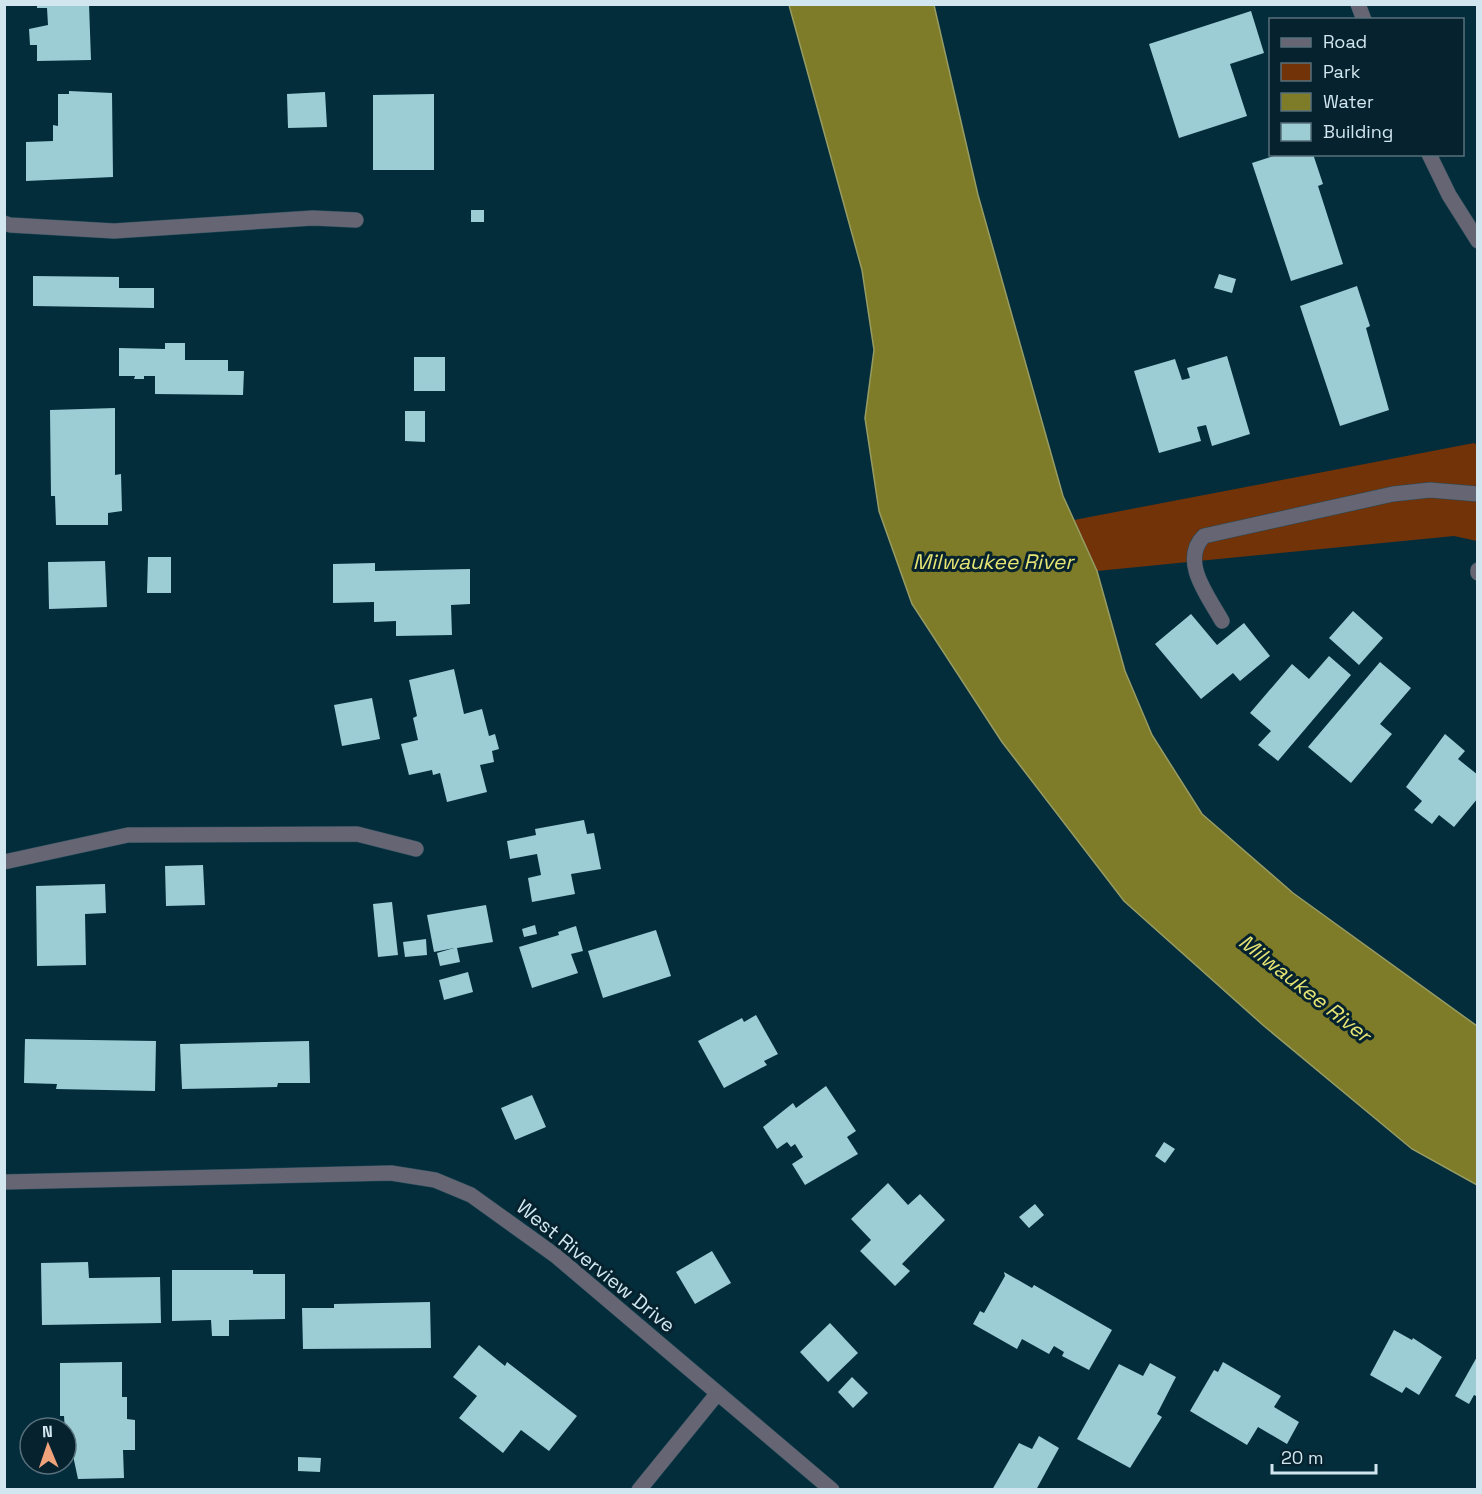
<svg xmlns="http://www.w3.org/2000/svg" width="1482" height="1494" font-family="'Space Grotesk',sans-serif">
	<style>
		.green { fill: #723309 }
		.water { fill: #7e7c28; stroke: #979c64; stroke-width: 1.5 }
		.building { fill: #9cccd4 }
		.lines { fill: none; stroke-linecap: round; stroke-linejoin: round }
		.minor-casing { stroke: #254b59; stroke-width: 16 }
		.minor { stroke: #666573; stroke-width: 15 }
		.labels { text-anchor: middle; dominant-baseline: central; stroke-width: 6; stroke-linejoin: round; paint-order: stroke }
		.street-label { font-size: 20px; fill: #d1e6ef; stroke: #05222e }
		.water-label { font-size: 21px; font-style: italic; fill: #e6e474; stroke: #05222e }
	</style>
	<rect width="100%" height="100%" fill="#042d3c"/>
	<path class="green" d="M 1474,443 L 1477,445 L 1477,541 L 1454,536 L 1097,571 L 1074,520 Z"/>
	<path class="water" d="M 789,5 L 934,5 L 978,195 L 1063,496 L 1097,571 L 1125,671 L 1152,735 L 1202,814 L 1293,893 L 1477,1026 L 1477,1185 L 1412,1149 L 1264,1026 L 1124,901 L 1002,742 L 912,604 L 879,511 L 865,418 L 874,350 L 862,270 Z"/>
	<path class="building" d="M 37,4 L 89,4 L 91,60 L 37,61 L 37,45 L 30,45 L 29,29 L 48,25 L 47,8 L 37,8 Z
		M 1251,11 L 1264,53 L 1230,64 L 1247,116 L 1179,138 L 1149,44 Z
		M 69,91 L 112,93 L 113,177 L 26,181 L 26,142 L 53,141 L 53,125 L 58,126 L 58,94 L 69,94 Z
		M 325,92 L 327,127 L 288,128 L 287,94 Z
		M 434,94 L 434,170 L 373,170 L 373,95 Z
		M 1280,154 L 1313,154 L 1323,184 L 1318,186 L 1343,264 L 1291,281 L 1252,163 Z
		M 471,210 L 484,210 L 484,222 L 471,222 Z
		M 1219,274 L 1236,279 L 1232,293 L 1214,288 Z
		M 33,276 L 119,277 L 119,288 L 154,288 L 154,308 L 33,306 Z
		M 1357,286 L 1370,326 L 1366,328 L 1389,410 L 1340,426 L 1300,306 Z
		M 165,343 L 185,343 L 185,360 L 228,360 L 228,371 L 244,371 L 243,395 L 155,394 L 155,376 L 144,376 L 144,379 L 134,379 L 135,376 L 119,376 L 119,348 L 165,349 Z
		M 1227,356 L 1250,434 L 1212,446 L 1206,425 L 1197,427 L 1201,441 L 1159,453 L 1134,371 L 1175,359 L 1182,380 L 1190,378 L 1187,368 Z
		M 414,357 L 445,357 L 445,391 L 414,391 Z
		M 115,408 L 115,475 L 121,474 L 122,511 L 108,513 L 108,525 L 56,525 L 55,496 L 51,496 L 50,410 Z
		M 405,411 L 425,411 L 425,442 L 405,441 Z
		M 148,557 L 171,557 L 171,593 L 147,593 Z
		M 105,561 L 107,607 L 49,609 L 48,562 Z
		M 375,563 L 375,571 L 470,569 L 470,604 L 451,605 L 452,635 L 396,636 L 396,621 L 374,622 L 374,602 L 333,603 L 333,564 Z
		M 1353,611 L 1383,638 L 1359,665 L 1329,638 Z
		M 1191,614 L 1217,645 L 1244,623 L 1270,656 L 1240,681 L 1233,673 L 1201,699 L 1155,644 Z
		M 1329,656 L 1351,675 L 1278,761 L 1258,745 L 1271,731 L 1250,713 L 1292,664 L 1309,679 Z
		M 1380,662 L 1411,688 L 1380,724 L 1392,734 L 1351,783 L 1308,747 Z
		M 454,669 L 464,714 L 482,709 L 489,736 L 495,734 L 499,749 L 492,751 L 494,762 L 480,765 L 487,792 L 447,802 L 440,773 L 433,775 L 432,770 L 409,775 L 401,744 L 418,740 L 413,718 L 417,716 L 409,680 Z
		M 372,698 L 380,739 L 342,746 L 334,705 Z
		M 1445,734 L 1465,751 L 1458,759 L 1478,775 L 1478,798 L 1454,827 L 1439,815 L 1432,824 L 1414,810 L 1422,801 L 1406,787 Z
		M 584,820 L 587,834 L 594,833 L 601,869 L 571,874 L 575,894 L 532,902 L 528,878 L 541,875 L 537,854 L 510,859 L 507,841 L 536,835 L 535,829 Z
		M 203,865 L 205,905 L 166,906 L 165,866 Z
		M 105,884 L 106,913 L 85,914 L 86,965 L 37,966 L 36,886 Z
		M 392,902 L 398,955 L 378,957 L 373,904 Z
		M 486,905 L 493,942 L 457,948 L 460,962 L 440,966 L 437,953 L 454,948 L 434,952 L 427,915 Z
		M 535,925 L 537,934 L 524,937 L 522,929 Z
		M 576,926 L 583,951 L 571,954 L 578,973 L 532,988 L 519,947 L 559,935 L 558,932 Z
		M 656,930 L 671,976 L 603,998 L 588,951 Z
		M 426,939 L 427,955 L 405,957 L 403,942 Z
		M 468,972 L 473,992 L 444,1000 L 439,980 Z
		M 756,1015 L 778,1054 L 764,1061 L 767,1065 L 724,1088 L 698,1041 L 742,1018 L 744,1022 Z
		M 25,1039 L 156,1041 L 155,1091 L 56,1089 L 57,1084 L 24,1083 Z
		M 309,1041 L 310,1083 L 278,1083 L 277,1087 L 182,1089 L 180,1044 Z
		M 826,1086 L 856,1131 L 847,1137 L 858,1154 L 805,1185 L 792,1164 L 803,1157 L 795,1144 L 791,1147 L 787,1142 L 777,1149 L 763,1127 L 793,1103 L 796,1108 Z
		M 532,1095 L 546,1127 L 515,1140 L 501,1108 Z
		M 1164,1142 L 1175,1149 L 1165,1163 L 1155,1156 Z
		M 888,1183 L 908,1205 L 920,1194 L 945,1220 L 902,1264 L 910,1271 L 895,1286 L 860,1251 L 871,1240 L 851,1219 Z
		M 1035,1204 L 1044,1215 L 1029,1228 L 1019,1217 Z
		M 712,1251 L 731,1283 L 695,1304 L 676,1272 Z
		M 88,1262 L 89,1278 L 160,1277 L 161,1323 L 42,1325 L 41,1263 Z
		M 172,1270 L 253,1270 L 253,1274 L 285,1274 L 285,1319 L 229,1320 L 229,1336 L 212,1336 L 211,1320 L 172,1321 Z
		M 1004,1272 L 1032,1288 L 1034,1285 L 1112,1330 L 1089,1370 L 1062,1356 L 1064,1352 L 1054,1346 L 1049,1354 L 1022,1339 L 1017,1349 L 973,1324 L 980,1311 L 984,1313 L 1005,1276 Z
		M 430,1302 L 431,1348 L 303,1349 L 302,1308 L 334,1308 L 334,1304 Z
		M 830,1323 L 858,1353 L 828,1382 L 800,1352 Z
		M 1394,1330 L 1412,1340 L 1413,1338 L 1442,1357 L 1419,1395 L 1406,1387 L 1402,1393 L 1370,1375 Z
		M 479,1345 L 505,1366 L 507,1362 L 577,1416 L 549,1451 L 521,1430 L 503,1453 L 459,1418 L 477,1396 L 453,1377 Z
		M 1478,1355 L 1478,1397 L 1474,1395 L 1469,1404 L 1455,1396 Z
		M 122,1362 L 122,1397 L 127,1397 L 127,1419 L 135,1420 L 135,1450 L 123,1450 L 124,1478 L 78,1479 L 71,1446 L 66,1446 L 64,1416 L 60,1416 L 60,1363 Z
		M 1223,1362 L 1281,1396 L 1274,1407 L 1299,1422 L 1287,1444 L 1258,1427 L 1247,1445 L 1190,1411 L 1214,1370 L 1218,1372 Z
		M 1150,1363 L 1176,1377 L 1157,1414 L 1162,1417 L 1130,1468 L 1077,1439 L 1119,1364 L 1143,1376 Z
		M 852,1377 L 868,1393 L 853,1408 L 838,1392 Z
		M 1039,1436 L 1059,1448 L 1036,1490 L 992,1490 L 1019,1443 L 1032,1449 Z
		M 298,1457 L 321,1458 L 320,1472 L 298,1471 Z"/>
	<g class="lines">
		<g class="minor-casing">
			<path id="minor" d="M 1358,4 L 1364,20
				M 1429,154 L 1449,195 L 1478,241
				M 4,223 L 10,225 L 114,231 L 313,218 L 356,220
				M 1478,570 L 1478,573
				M 1222,621 C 1209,597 1179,561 1204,536 L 1393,494 L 1430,490 L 1478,494
				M 4,862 L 128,835 L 357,834 L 416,849
				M 4,1182 L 391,1173 L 435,1180 L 471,1195 L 556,1256 L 832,1490
				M 639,1490 L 717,1394"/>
		</g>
		<use href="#minor" class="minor"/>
	</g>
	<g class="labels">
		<g class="street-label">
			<text transform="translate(596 1266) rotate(39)">West Riverview Drive</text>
		</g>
		<g class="water-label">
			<text x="993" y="561">Milwaukee River</text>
			<text transform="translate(1305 988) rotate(38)">Milwaukee River</text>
		</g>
	</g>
	<rect width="1482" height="1494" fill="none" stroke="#d1e6ef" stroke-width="12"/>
	<rect x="1269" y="18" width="195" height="138" fill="#05222e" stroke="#57707b" stroke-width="1.5"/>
	<rect x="1281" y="38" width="30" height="9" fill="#666573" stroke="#57707b" stroke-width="1.5"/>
	<text x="1323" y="48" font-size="18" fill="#d1e6ef">Road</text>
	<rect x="1281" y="63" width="30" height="18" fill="#723309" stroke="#57707b" stroke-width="1.5"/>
	<text x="1323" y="78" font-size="18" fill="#d1e6ef">Park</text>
	<rect x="1281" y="93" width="30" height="18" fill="#7e7c28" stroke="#57707b" stroke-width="1.5"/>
	<text x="1323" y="108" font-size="18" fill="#d1e6ef">Water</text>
	<rect x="1281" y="123" width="30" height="18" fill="#9cccd4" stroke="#57707b" stroke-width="1.5"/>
	<text x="1323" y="138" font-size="18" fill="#d1e6ef">Building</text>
	<g transform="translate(48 1446) rotate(358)"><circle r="28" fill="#05222e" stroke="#57707b" stroke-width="1.5"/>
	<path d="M0-4.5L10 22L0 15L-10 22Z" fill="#f0a27a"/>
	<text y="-9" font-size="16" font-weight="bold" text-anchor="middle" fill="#d1e6ef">N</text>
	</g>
	<path d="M1272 1464v9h104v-9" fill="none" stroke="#d1e6ef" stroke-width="3"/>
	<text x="1281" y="1464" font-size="18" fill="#d1e6ef" stroke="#05222e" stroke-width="4.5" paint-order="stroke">20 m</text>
</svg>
